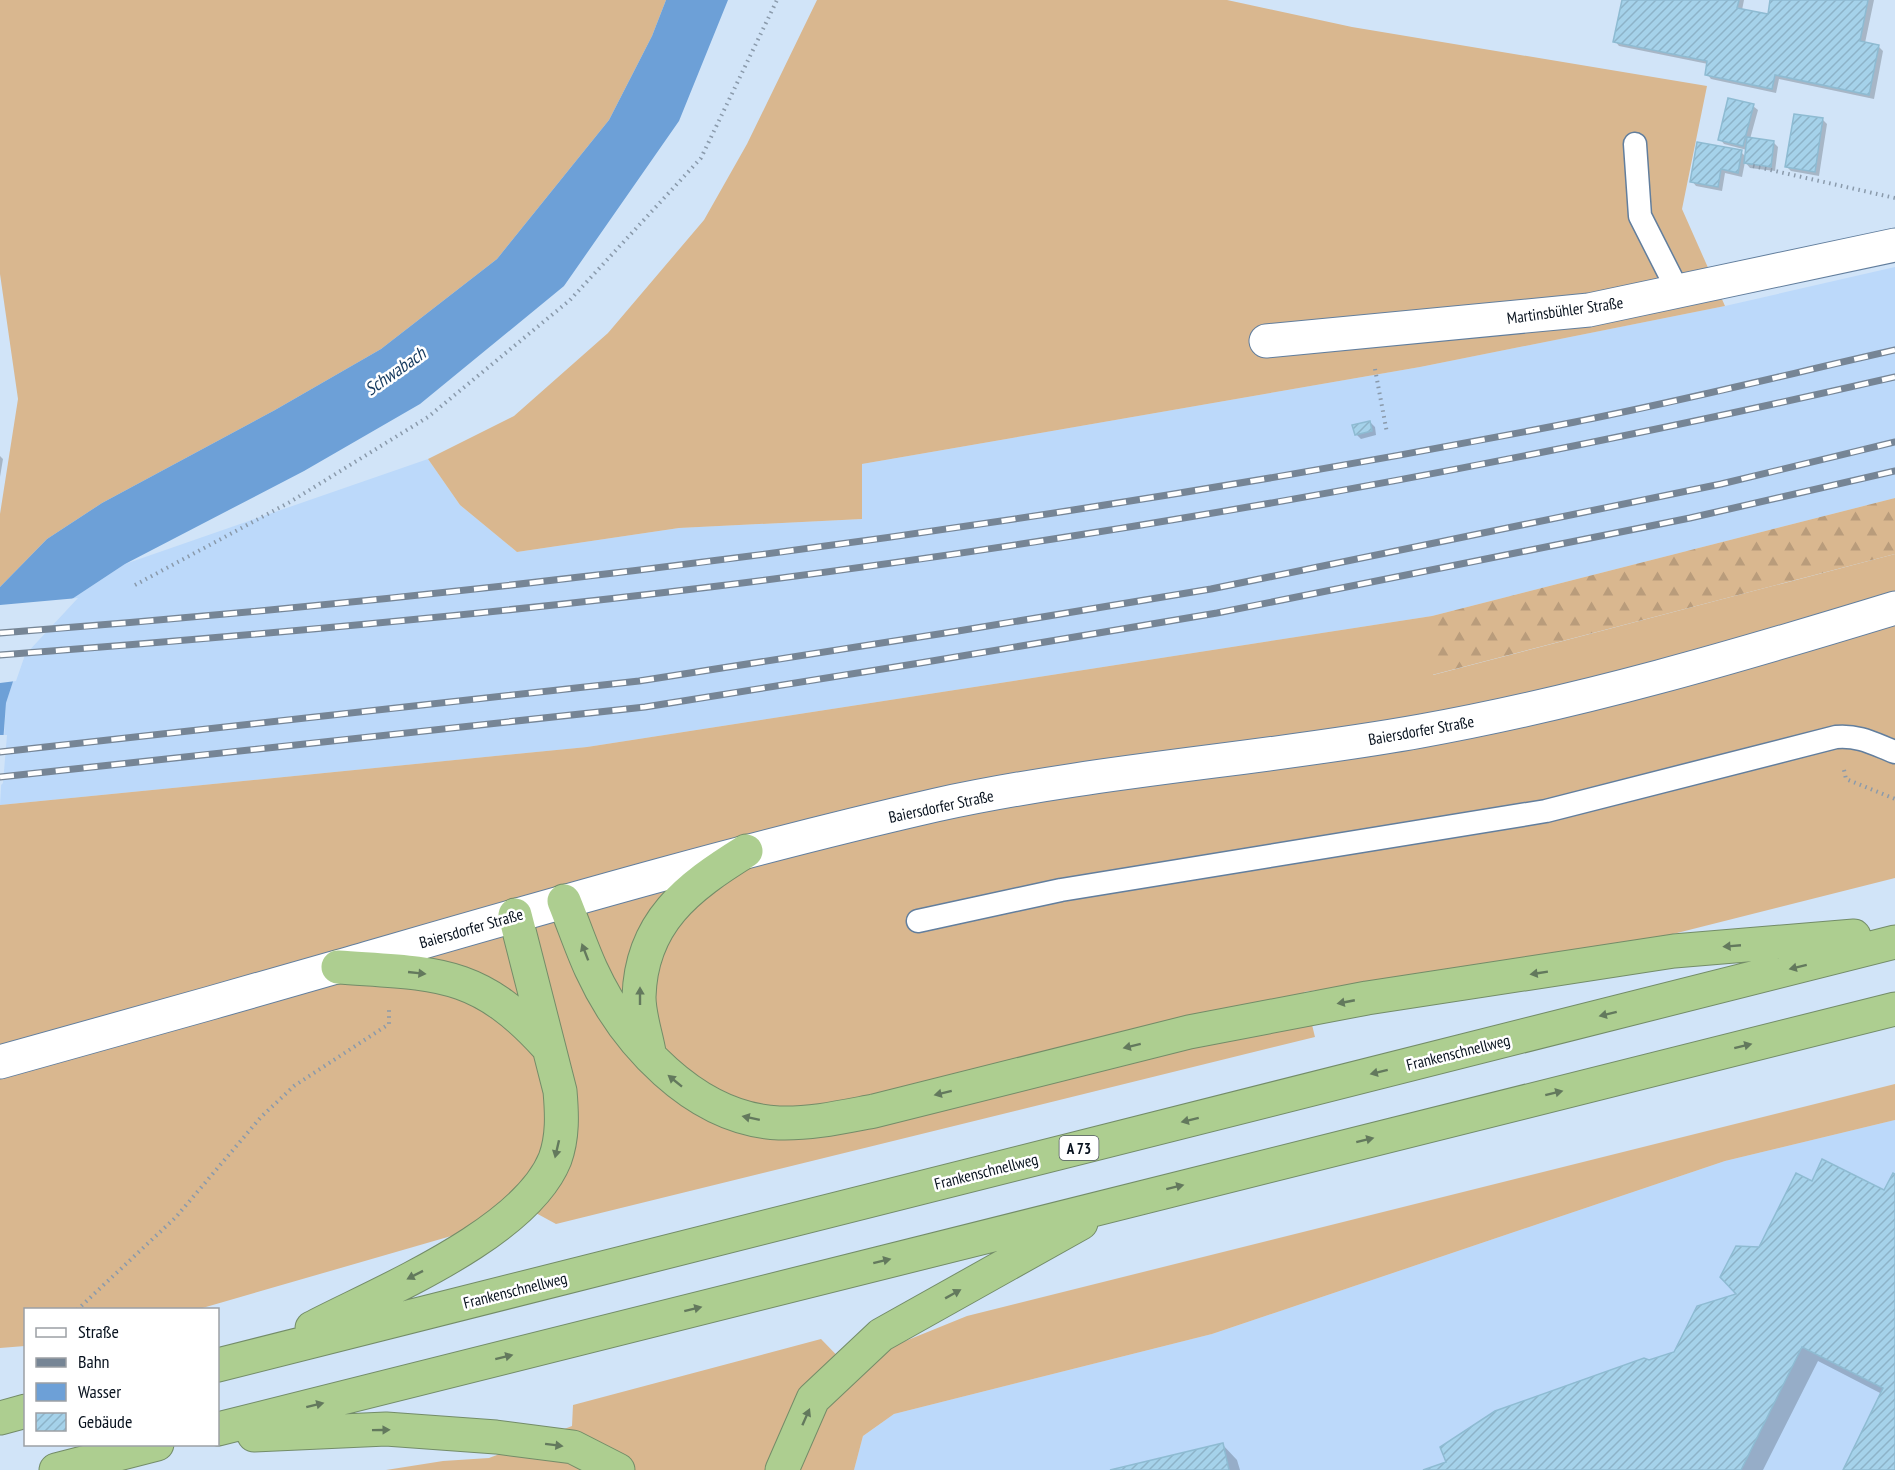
<svg xmlns="http://www.w3.org/2000/svg" width="1895" height="1470" font-family="'PT Sans Narrow',sans-serif">
	<style>
		.built { fill: #bcd9fa }
		.grass { fill: #d9b78f }
		.forest { fill: url(#forest-firs) }
		.water { fill: #6da0d7 }
		.pier { fill: #d1e4f8 }
		.shadow { fill: #0003 }
		.building { fill: url(#building-hatch); stroke: #8ebbd2; stroke-width: 1.5 }
		.lines { fill: none; stroke-linecap: round; stroke-linejoin: round }
		.service-casing { stroke: #627e9d; stroke-width: 25 }
		.minor-casing { stroke: #627e9d; stroke-width: 35 }
		.secondary-casing { stroke: #627e9d; stroke-width: 35 }
		.motorway-casing { stroke: #738c68; stroke-width: 35 }
		.path { stroke: #8a9aab; stroke-width: 4; stroke-dasharray: 1.5 4.5; stroke-linecap: butt }
		.service { stroke: #fff; stroke-width: 22 }
		.minor { stroke: #fff; stroke-width: 33 }
		.secondary { stroke: #fff; stroke-width: 33 }
		.motorway { stroke: #adce90; stroke-width: 33 }
		.rail-casing { stroke: #768595; stroke-width: 7 }
		.rail { stroke: #fff; stroke-width: 4.5; stroke-dasharray: 14; stroke-linecap: butt }
		.oneway { fill: #63795d }
		.labels { text-anchor: middle; dominant-baseline: central; stroke-width: 5; stroke-linejoin: round; paint-order: stroke }
		.shield { fill: #fff; stroke: #525962; stroke-width: 1.5 }
		.shield-label { font-size: 15px; font-weight: bold; fill: #08121e }
		.street-label { font-size: 16px; fill: #08121e; stroke: #fff }
		.water-label { font-size: 18px; font-style: italic; fill: #14395e; stroke: #fff }
	</style>
	<defs>
		<pattern id="forest-firs" width="22" height="20" patternUnits="userSpaceOnUse" patternTransform="scale(1.5)"><rect width="22" height="20" fill="#d9b78f"/><path d="M5 1l3.5 6h-7zM16 11l3.5 6h-7z" fill="#b99c7b"/></pattern>
		<pattern id="building-hatch" width="6" height="6" patternUnits="userSpaceOnUse" patternTransform="scale(1.5)"><rect width="6" height="6" fill="#a5d2ea"/><path d="M-1 1l2-2M0 6l6-6M5 7l2-2" fill="none" stroke="#8db3c8"/></pattern>
	</defs>
	<rect width="100%" height="100%" fill="#d1e4f8"/>
	<path class="built" d="M 1895,267 L 1895,498 L 1432,616 L 587,747 L 0,805 L 6,703 L 22,654 L 72,599 L 125,564 L 428,459 L 460,505 L 517,552 L 679,528 L 862,519 L 862,464 L 1420,367 L 1725,306 Z
		M 1895,1120 L 1895,1470 L 854,1470 L 863,1436 L 894,1414 L 1212,1334 L 1725,1161 Z"/>
	<path class="grass" d="M 0,0 L 666,0 L 652,36 L 609,120 L 497,259 L 381,349 L 275,410 L 102,503 L 47,539 L 0,587 L 0,514 L 18,399 L 0,274 Z
		M 817,0 L 1227,0 L 1352,27 L 1707,86 L 1682,209 L 1725,306 L 1420,367 L 862,464 L 862,519 L 679,528 L 517,552 L 460,505 L 428,459 L 514,416 L 608,333 L 704,220 L 747,144 Z
		M 1895,554 L 1895,878 L 1669,935 L 1505,964 L 1304,992 L 1315,1037 L 556,1224 L 534,1212 L 199,1309 L 26,1310 L 25,1346 L 0,1348 L 0,805 L 587,747 L 1432,616 L 1433,675 Z
		M 1895,1084 L 1895,1120 L 1725,1161 L 1212,1334 L 894,1414 L 863,1436 L 854,1470 L 386,1470 L 443,1461 L 489,1458 L 572,1426 L 573,1405 L 821,1339 L 854,1373 L 898,1344 L 967,1316 Z"/>
	<path class="forest" d="M 1895,498 L 1895,554 L 1432,675 L 1432,616 Z"/>
	<path class="water" d="M 666,0 L 728,0 L 679,121 L 564,286 L 420,404 L 304,471 L 125,564 L 72,599 L 22,654 L 6,703 L 0,783 L 0,587 L 47,539 L 102,503 L 275,410 L 381,349 L 497,259 L 609,120 L 652,36 Z"/>
	<path class="pier" d="M 78,598 L 25,655 L 16,681 L 0,683 L 0,605 Z
		M 0,735 L 7,735 L 3,783 L 0,786 Z"/>
	<path class="shadow" d="M 1623,0 L 1744,0 L 1742,10 L 1769,16 L 1772,0 L 1874,0 L 1865,43 L 1878,46 L 1883,51 L 1874,99 L 1779,79 L 1776,93 L 1711,79 L 1707,74 L 1708,64 L 1619,46 L 1615,41 Z
		M 1753,106 L 1758,110 L 1750,139 L 1774,143 L 1778,147 L 1775,171 L 1750,168 L 1745,162 L 1742,177 L 1725,173 L 1722,191 L 1696,186 L 1692,181 L 1741,152 L 1746,157 L 1747,150 L 1724,144 L 1720,139 Z
		M 1823,120 L 1827,124 L 1819,176 L 1791,171 L 1786,166 Z
		M 1370,422 L 1375,427 L 1376,435 L 1361,439 L 1356,434 Z
		M 0,456 L 3,459 L 0,477 Z
		M 1895,1176 L 1895,1470 L 1844,1470 L 1882,1394 L 1818,1361 L 1763,1470 L 1428,1470 L 1448,1463 L 1571,1387 L 1573,1383 L 1644,1359 L 1649,1362 L 1676,1353 L 1738,1295 L 1760,1249 L 1813,1183 L 1885,1192 Z
		M 1222,1444 L 1237,1460 L 1240,1470 L 1116,1470 Z"/>
	<path class="building" d="M 1622,0 L 1739,0 L 1737,8 L 1768,14 L 1770,0 L 1868,0 L 1860,41 L 1879,45 L 1869,95 L 1775,75 L 1772,89 L 1705,75 L 1707,61 L 1613,42 Z
		M 1728,98 L 1754,104 L 1743,146 L 1718,140 Z
		M 1794,114 L 1823,118 L 1815,172 L 1785,167 Z
		M 1747,137 L 1774,141 L 1771,167 L 1744,163 Z
		M 1697,142 L 1742,150 L 1738,173 L 1721,169 L 1718,187 L 1690,182 Z
		M 1370,421 L 1372,431 L 1355,435 L 1352,425 Z
		M 1822,1159 L 1884,1190 L 1893,1173 L 1895,1174 L 1895,1470 L 1843,1470 L 1883,1388 L 1802,1347 L 1741,1470 L 1423,1470 L 1446,1462 L 1440,1447 L 1495,1411 L 1644,1358 L 1649,1360 L 1674,1352 L 1697,1306 L 1736,1294 L 1720,1277 L 1736,1246 L 1759,1247 L 1796,1173 L 1812,1181 Z
		M 1223,1443 L 1229,1470 L 1110,1470 Z"/>
	<g class="lines">
		<g class="service-casing">
			<path id="service" d="M 1635,144 L 1640,216 L 1678,291
				M 918,921 L 1061,890 L 1546,811 L 1836,737 C 1860,735 1874,744 1895,752"/>
		</g>
		<g class="minor-casing">
			<path id="minor" d="M 1266,341 L 1589,310 L 1895,245"/>
		</g>
		<g class="secondary-casing">
			<path id="secondary" d="M 0,1062 C 113,1030 227,999 340,966 C 538,909 735,851 936,805 C 1096,770 1260,760 1421,731 C 1582,702 1738,656 1895,608"/>
		</g>
		<g class="motorway-casing">
			<path id="motorway" d="M 564,901 C 573,923 581,947 591,969 C 624,1041 694,1119 779,1123 C 811,1124 842,1117 874,1111 L 1189,1032 L 1367,998 L 1674,951 L 1854,936
				M 338,967 C 434,974 477,969 546,1045
				M 649,1052 C 646,1035 639,1015 639,997 C 641,922 688,887 746,851
				M 312,1328 C 381,1292 525,1234 555,1159 C 563,1137 562,1114 560,1091 L 515,915
				M 218,1365 L 1895,942
				M 0,1418 L 26,1411
				M 218,1429 L 1895,1009
				M 254,1435 L 386,1429 L 496,1437 L 573,1447 L 618,1470
				M 56,1470 L 157,1444
				M 782,1470 L 813,1399 L 881,1335 L 1081,1223"/>
		</g>
		<path class="path" d="M 1753,166 L 1895,198
			M 1375,369 L 1387,433
			M 135,585 L 290,502 L 428,417 L 570,300 L 701,158 L 777,0
			M 1844,770 L 1846,779 L 1895,799
			M 77,1310 L 176,1217 L 261,1117 L 294,1086 L 389,1024 L 389,1007"/>
		<use href="#service" class="service"/>
		<use href="#minor" class="minor"/>
		<use href="#secondary" class="secondary"/>
		<use href="#motorway" class="motorway"/>
		<g class="rail-casing">
			<path id="rail" d="M 0,633 C 528,593 1055,524 1575,422 C 1682,401 1789,374 1895,350
				M 0,655 C 237,637 474,616 710,587 C 1108,538 1504,466 1895,377
				M 0,752 L 639,681 L 958,631 L 1211,589 L 1721,484 L 1895,442
				M 0,777 L 645,707 L 920,663 L 1217,613 L 1690,518 L 1895,471"/>
		</g>
		<use href="#rail" class="rail"/>
	</g>
	<defs><path id="oneway-solid" d="M-6-.8H1V-3.2L6.5 0L1 3.2V.8H-6Z" transform="scale(1.5)"/></defs>
	<g class="oneway">
		<use href="#oneway-solid" transform="translate(1732 946) rotate(175)"/>
		<use href="#oneway-solid" transform="translate(585 952) rotate(-111)"/>
		<use href="#oneway-solid" transform="translate(1798 967) rotate(166)"/>
		<use href="#oneway-solid" transform="translate(417 973) rotate(6)"/>
		<use href="#oneway-solid" transform="translate(1539 973) rotate(171)"/>
		<use href="#oneway-solid" transform="translate(640 996) rotate(-90)"/>
		<use href="#oneway-solid" transform="translate(1346 1002) rotate(169)"/>
		<use href="#oneway-solid" transform="translate(1608 1014) rotate(166)"/>
		<use href="#oneway-solid" transform="translate(1132 1046) rotate(166)"/>
		<use href="#oneway-solid" transform="translate(1743 1046) rotate(-14)"/>
		<use href="#oneway-solid" transform="translate(1379 1072) rotate(166)"/>
		<use href="#oneway-solid" transform="translate(675 1081) rotate(-141)"/>
		<use href="#oneway-solid" transform="translate(943 1093) rotate(166)"/>
		<use href="#oneway-solid" transform="translate(1554 1093) rotate(-14)"/>
		<use href="#oneway-solid" transform="translate(751 1118) rotate(-168)"/>
		<use href="#oneway-solid" transform="translate(1190 1120) rotate(166)"/>
		<use href="#oneway-solid" transform="translate(1365 1140) rotate(-14)"/>
		<use href="#oneway-solid" transform="translate(557 1149) rotate(103)"/>
		<use href="#oneway-solid" transform="translate(1175 1187) rotate(-14)"/>
		<use href="#oneway-solid" transform="translate(882 1261) rotate(-14)"/>
		<use href="#oneway-solid" transform="translate(415 1275) rotate(153)"/>
		<use href="#oneway-solid" transform="translate(953 1294) rotate(-29)"/>
		<use href="#oneway-solid" transform="translate(693 1309) rotate(-14)"/>
		<use href="#oneway-solid" transform="translate(504 1357) rotate(-14)"/>
		<use href="#oneway-solid" transform="translate(315 1405) rotate(-14)"/>
		<use href="#oneway-solid" transform="translate(806 1417) rotate(-66)"/>
		<use href="#oneway-solid" transform="translate(381 1430) rotate(-1)"/>
		<use href="#oneway-solid" transform="translate(554 1445) rotate(7)"/>
	</g>
	<g class="labels">
		<rect class="shield" x="1059.5" y="1136" width="39" height="24" rx="4.5"/>
		<g class="shield-label">
			<text x="1079" y="1148">A 73</text>
		</g>
		<g class="street-label">
			<text transform="translate(1565 310) rotate(-8)">Martinsbühler Straße</text>
			<text transform="translate(1421 730) rotate(-10)">Baiersdorfer Straße</text>
			<text transform="translate(941 806) rotate(-12)">Baiersdorfer Straße</text>
			<text transform="translate(471 928) rotate(-16)">Baiersdorfer Straße</text>
			<text transform="translate(1458 1052) rotate(-14)">Frankenschnellweg</text>
			<text transform="translate(986 1171) rotate(-14)">Frankenschnellweg</text>
			<text transform="translate(515 1290) rotate(-14)">Frankenschnellweg</text>
		</g>
		<g class="water-label">
			<text transform="translate(395 371) rotate(-35)">Schwabach</text>
		</g>
	</g>
	<rect x="24" y="1308" width="195" height="138" fill="#ffffff" stroke="#9ca0a5" stroke-width="1.5"/>
	<rect x="36" y="1328" width="30" height="9" fill="#ffffff" stroke="#9ca0a5" stroke-width="1.5"/>
	<text x="78" y="1338" font-size="18" fill="#08121e">Straße</text>
	<rect x="36" y="1358" width="30" height="9" fill="#768595" stroke="#9ca0a5" stroke-width="1.5"/>
	<text x="78" y="1368" font-size="18" fill="#08121e">Bahn</text>
	<rect x="36" y="1383" width="30" height="18" fill="#6da0d7" stroke="#9ca0a5" stroke-width="1.5"/>
	<text x="78" y="1398" font-size="18" fill="#08121e">Wasser</text>
	<rect x="36" y="1413" width="30" height="18" fill="url(#building-hatch)" stroke="#9ca0a5" stroke-width="1.5"/>
	<text x="78" y="1428" font-size="18" fill="#08121e">Gebäude</text>
</svg>
